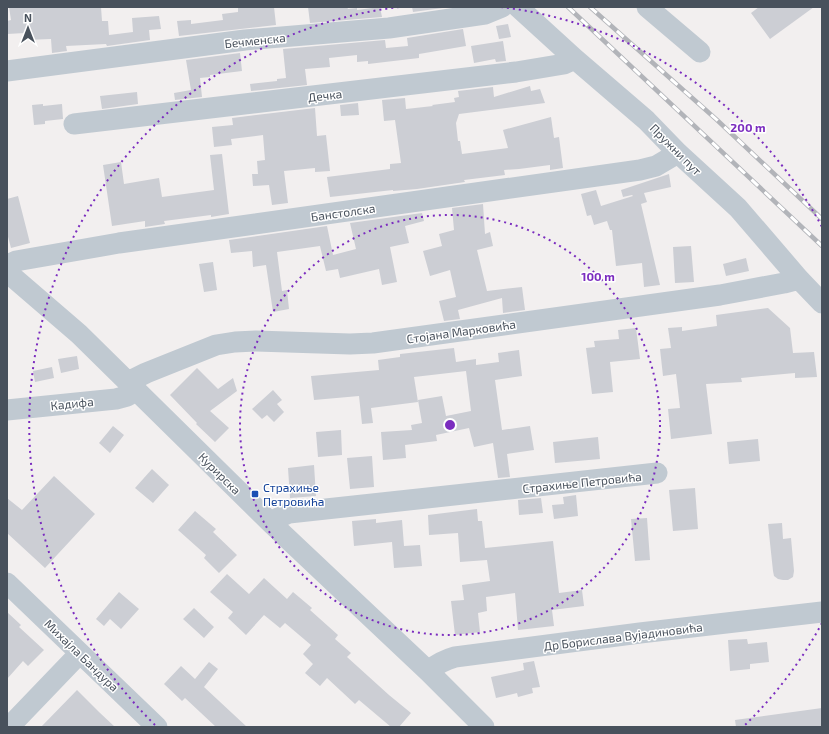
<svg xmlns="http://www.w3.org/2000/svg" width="829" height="734" font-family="'Exo 2',sans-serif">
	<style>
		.building { fill: #ccced4 }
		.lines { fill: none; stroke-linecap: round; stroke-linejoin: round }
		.minor { stroke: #c0c9d1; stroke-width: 21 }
		.rail-casing { stroke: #b2b4b9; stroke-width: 4.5 }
		.rail { stroke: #fff; stroke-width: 3; stroke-dasharray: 9; stroke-linecap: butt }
		.ring { fill: none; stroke: #7b2cbf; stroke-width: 2; stroke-dasharray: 2 4 }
		.transit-dot { fill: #1a4fb4; stroke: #fff; stroke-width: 1.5 }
		.labels { text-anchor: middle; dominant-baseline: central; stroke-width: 3; stroke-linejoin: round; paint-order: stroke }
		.street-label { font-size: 12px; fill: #48515c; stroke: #fff }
		.transit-label { font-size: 12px; fill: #164399; stroke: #fff; text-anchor: start }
		.centre { fill: #7b2cbf; stroke: #fff; stroke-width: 2 }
		.ring-label { font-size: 12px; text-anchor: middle; font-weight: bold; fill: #7b2cbf; stroke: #fff; stroke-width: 3; stroke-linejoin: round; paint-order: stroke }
	</style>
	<rect width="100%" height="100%" fill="#f2efef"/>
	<path class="building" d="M 9,7 L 101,7 L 102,21 L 108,21 L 109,35 L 133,32 L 132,18 L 159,16 L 161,29 L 149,30 L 150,40 L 107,46 L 106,44 L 66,46 L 67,51 L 52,53 L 51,39 L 25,40 L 25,33 L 7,34 L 7,21 L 11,20 Z
		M 246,7 L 274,7 L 276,25 L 179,36 L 177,21 L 191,20 L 191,24 L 223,20 L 222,14 L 238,12 L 238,8 Z
		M 308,7 L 347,7 L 348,9 L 357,8 L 357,10 L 380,7 L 382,17 L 310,23 Z
		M 412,7 L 450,7 L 413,12 Z
		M 759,7 L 814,7 L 770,39 L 751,13 Z
		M 508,24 L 511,37 L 499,39 L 496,26 Z
		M 463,29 L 466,46 L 419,54 L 419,58 L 368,64 L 368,61 L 357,62 L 357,55 L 329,58 L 330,67 L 305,69 L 307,85 L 251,91 L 250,84 L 277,81 L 277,79 L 286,78 L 283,49 L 385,40 L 386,48 L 408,46 L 407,38 Z
		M 503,41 L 506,61 L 496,62 L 495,59 L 474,63 L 471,46 Z
		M 240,53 L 242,71 L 210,75 L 210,77 L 200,78 L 202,97 L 175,100 L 174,93 L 191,90 L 186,60 Z
		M 530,86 L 531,91 L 540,89 L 545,103 L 459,114 L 456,123 L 458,141 L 460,141 L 462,154 L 508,148 L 503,130 L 551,117 L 554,138 L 559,137 L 563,168 L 550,170 L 550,165 L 519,169 L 504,170 L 505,175 L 464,180 L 465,182 L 417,189 L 393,191 L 393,190 L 330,197 L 327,177 L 390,169 L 390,164 L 401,163 L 395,120 L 384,121 L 382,100 L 405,98 L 406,109 L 433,106 L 432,105 L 455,102 L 454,98 L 459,97 L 458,91 L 493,87 L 494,97 Z
		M 137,92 L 138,104 L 102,109 L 100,96 Z
		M 358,103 L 359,115 L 341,116 L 340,105 Z
		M 43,104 L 43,106 L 62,104 L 63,119 L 45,121 L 45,124 L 34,125 L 32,105 Z
		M 315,108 L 317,136 L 326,135 L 330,171 L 315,172 L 315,168 L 284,171 L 288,203 L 272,205 L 269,185 L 253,186 L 252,174 L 258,174 L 257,161 L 265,160 L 263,135 L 231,139 L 232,145 L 214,147 L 212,127 L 233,125 L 232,118 Z
		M 222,154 L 229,214 L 211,217 L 211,215 L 164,221 L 165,224 L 145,227 L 145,221 L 112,226 L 103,165 L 121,162 L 124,184 L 159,178 L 162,197 L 214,190 L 210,155 Z
		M 669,174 L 671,187 L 644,193 L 647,202 L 641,204 L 660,285 L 644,287 L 642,263 L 616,266 L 612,230 L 610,230 L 607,221 L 594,225 L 591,215 L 587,216 L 581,194 L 596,190 L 601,206 L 633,196 L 632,195 L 623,197 L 621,190 Z
		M 18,196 L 30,243 L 11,248 L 7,233 L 7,199 Z
		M 483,204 L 485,234 L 490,232 L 493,246 L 477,250 L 487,291 L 522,287 L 525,310 L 503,313 L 502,298 L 458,310 L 460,319 L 444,321 L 439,301 L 456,297 L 450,270 L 430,276 L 423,251 L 442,246 L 439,234 L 454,230 L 452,208 Z
		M 422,213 L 424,221 L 405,226 L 409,243 L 390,247 L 397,282 L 382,285 L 379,269 L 340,278 L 338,269 L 326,271 L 320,246 L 277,252 L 282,291 L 287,290 L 289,309 L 273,312 L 266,265 L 253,267 L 252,251 L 231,253 L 229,240 L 327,226 L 333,255 L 356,249 L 350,223 Z
		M 691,246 L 694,282 L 675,283 L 673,247 Z
		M 746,258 L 749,271 L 726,276 L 723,264 Z
		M 213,262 L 217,290 L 204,292 L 199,264 Z
		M 768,308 L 790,328 L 793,353 L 814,352 L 817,377 L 795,378 L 795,373 L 741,378 L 742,382 L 706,384 L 712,434 L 671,439 L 668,409 L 680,408 L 676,374 L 663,376 L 660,349 L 671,348 L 668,328 L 682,327 L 682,331 L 717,326 L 716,315 Z
		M 636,328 L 640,359 L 610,362 L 613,392 L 592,394 L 586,348 L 595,347 L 594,341 L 619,339 L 618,330 Z
		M 454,348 L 456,362 L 476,359 L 476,365 L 499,362 L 498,353 L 519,350 L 522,376 L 495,380 L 502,430 L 530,426 L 534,450 L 507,454 L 510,477 L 498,478 L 493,443 L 474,447 L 469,428 L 436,435 L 437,441 L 405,445 L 406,458 L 383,460 L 381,432 L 412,430 L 411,425 L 422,423 L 418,400 L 442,396 L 446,416 L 471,411 L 466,371 L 414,377 L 418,402 L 371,408 L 373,423 L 362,424 L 359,396 L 314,400 L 311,376 L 379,370 L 378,360 L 400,357 L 400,354 Z
		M 77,356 L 79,369 L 61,373 L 58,359 Z
		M 52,367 L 54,378 L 35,382 L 33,371 Z
		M 197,368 L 218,389 L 233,378 L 237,391 L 210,411 L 229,428 L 215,442 L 196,424 L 197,423 L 170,395 Z
		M 273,390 L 282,400 L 277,404 L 284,412 L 274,422 L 267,415 L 262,419 L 252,409 Z
		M 113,426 L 124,435 L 110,453 L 99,443 Z
		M 341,430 L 342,455 L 318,457 L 316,432 Z
		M 598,437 L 600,459 L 555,463 L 553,442 Z
		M 758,439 L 760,461 L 729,464 L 727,442 Z
		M 372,456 L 374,487 L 350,489 L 347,458 Z
		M 314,465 L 316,496 L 290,498 L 288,468 Z
		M 152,469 L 169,485 L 153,503 L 135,488 Z
		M 54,476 L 95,514 L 45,568 L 7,533 L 7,498 L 22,510 Z
		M 695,488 L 698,529 L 673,531 L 669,490 Z
		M 576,495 L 578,516 L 554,519 L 552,505 L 564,504 L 563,497 Z
		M 541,498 L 543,513 L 519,515 L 518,500 Z
		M 477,509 L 478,521 L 482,521 L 485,548 L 553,541 L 559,593 L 582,590 L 584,606 L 552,610 L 554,626 L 518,630 L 515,593 L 486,597 L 487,611 L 478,613 L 480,632 L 455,635 L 451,601 L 464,600 L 462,585 L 490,581 L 487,560 L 460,562 L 458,533 L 429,535 L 428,515 Z
		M 195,511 L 216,529 L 213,532 L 237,555 L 219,573 L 204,558 L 206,555 L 178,530 Z
		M 647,518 L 650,560 L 635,561 L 631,519 Z
		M 376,519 L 376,523 L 402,520 L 404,546 L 420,545 L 422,566 L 394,568 L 392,542 L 354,546 L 352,521 Z
		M 782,523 L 783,539 L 791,538 L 794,571 L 793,577 L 788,580 L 783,580 L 778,579 L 774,576 L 773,571 L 768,524 Z
		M 227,574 L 249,594 L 264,578 L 287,599 L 293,592 L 312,608 L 310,610 L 338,635 L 335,639 L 351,653 L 347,657 L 389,695 L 411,713 L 399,727 L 391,727 L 359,700 L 355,704 L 327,678 L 320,686 L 305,673 L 313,664 L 303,654 L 311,645 L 285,623 L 280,628 L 264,615 L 246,635 L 228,618 L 233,612 L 210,592 Z
		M 119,592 L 139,609 L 121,629 L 110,619 L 104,626 L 96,619 Z
		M 194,608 L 214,627 L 204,638 L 183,619 Z
		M 7,612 L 21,625 L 19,627 L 44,650 L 28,666 L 23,661 L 7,679 Z
		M 747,639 L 748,644 L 767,642 L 769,662 L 750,664 L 750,669 L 730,671 L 728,640 Z
		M 534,661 L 540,687 L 532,688 L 533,693 L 518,697 L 517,693 L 496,698 L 491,677 L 524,670 L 523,663 Z
		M 209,662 L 218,669 L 204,687 L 247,727 L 216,727 L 185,698 L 182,701 L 164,684 L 181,666 L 195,679 Z
		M 77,690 L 99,712 L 115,727 L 41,727 Z
		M 822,708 L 822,727 L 736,727 L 735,720 Z"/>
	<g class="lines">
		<path class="minor" d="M 518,7 L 575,59 L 646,120 L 678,153 L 738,208 L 799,279 L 822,303
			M 647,7 L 700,52
			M 7,71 L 245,40 L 389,28 L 485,14 L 502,7
			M 74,124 L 516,72 L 564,64 L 575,59
			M 7,265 L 16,261 L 119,243 L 640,170 L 656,166 L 678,153
			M 7,272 L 79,334 L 271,523 L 428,671 L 484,727
			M 128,382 L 146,373 L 216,345 L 235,342 L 256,341 L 350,344 L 373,343 L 720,295 L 784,283 L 799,279
			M 7,410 L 116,399 L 127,396 L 136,391
			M 271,523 L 278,518 L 289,513 L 657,473
			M 7,583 L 157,727
			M 428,671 C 437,664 444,660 455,657 L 640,633 L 822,612
			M 9,727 L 80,653"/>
		<g class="rail-casing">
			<path id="rail" d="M 568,7 L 822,246
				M 590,7 L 717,120 L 822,219"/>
		</g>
		<use href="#rail" class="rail"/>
	</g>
	<g class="ring">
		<circle cx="450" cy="425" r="210"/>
		<path d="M822 623A421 421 0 0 1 745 725M155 725A421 421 0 0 1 399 7M501 7A421 421 0 0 1 822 227"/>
	</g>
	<rect class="transit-dot" x="251" y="490" width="8" height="8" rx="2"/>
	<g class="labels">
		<g class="street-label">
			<text transform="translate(255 40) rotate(-6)">Бечменска</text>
			<text transform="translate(325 95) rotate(-7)">Дечка</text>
			<text transform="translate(676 149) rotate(45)">Пружни пут</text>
			<text transform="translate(343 212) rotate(-8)">Банстолска</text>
			<text transform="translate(461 331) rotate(-8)">Стојана Марковића</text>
			<text transform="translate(72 403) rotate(-6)">Кадифа</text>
			<text transform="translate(220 473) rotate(45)">Курирска</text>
			<text transform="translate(582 482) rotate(-6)">Страхиње Петровића</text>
			<text transform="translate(623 636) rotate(-7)">Др Борислава Вујадиновића</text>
			<text transform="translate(82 655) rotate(44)">Михајла Бандура</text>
		</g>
		<g class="transit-label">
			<text x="263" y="487">Страхиње<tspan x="263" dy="14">Петровића</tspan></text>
		</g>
	</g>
	<circle cx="450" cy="425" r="6" class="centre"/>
	<g class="ring-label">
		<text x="748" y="132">200 m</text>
		<text x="598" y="281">100 m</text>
	</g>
	<rect width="829" height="734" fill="none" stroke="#48515c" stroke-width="16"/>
	<g transform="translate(28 28)" stroke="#ffffff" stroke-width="3" paint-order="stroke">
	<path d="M0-3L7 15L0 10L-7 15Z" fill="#48515c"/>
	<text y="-6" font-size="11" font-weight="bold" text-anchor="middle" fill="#48515c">N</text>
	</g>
</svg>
